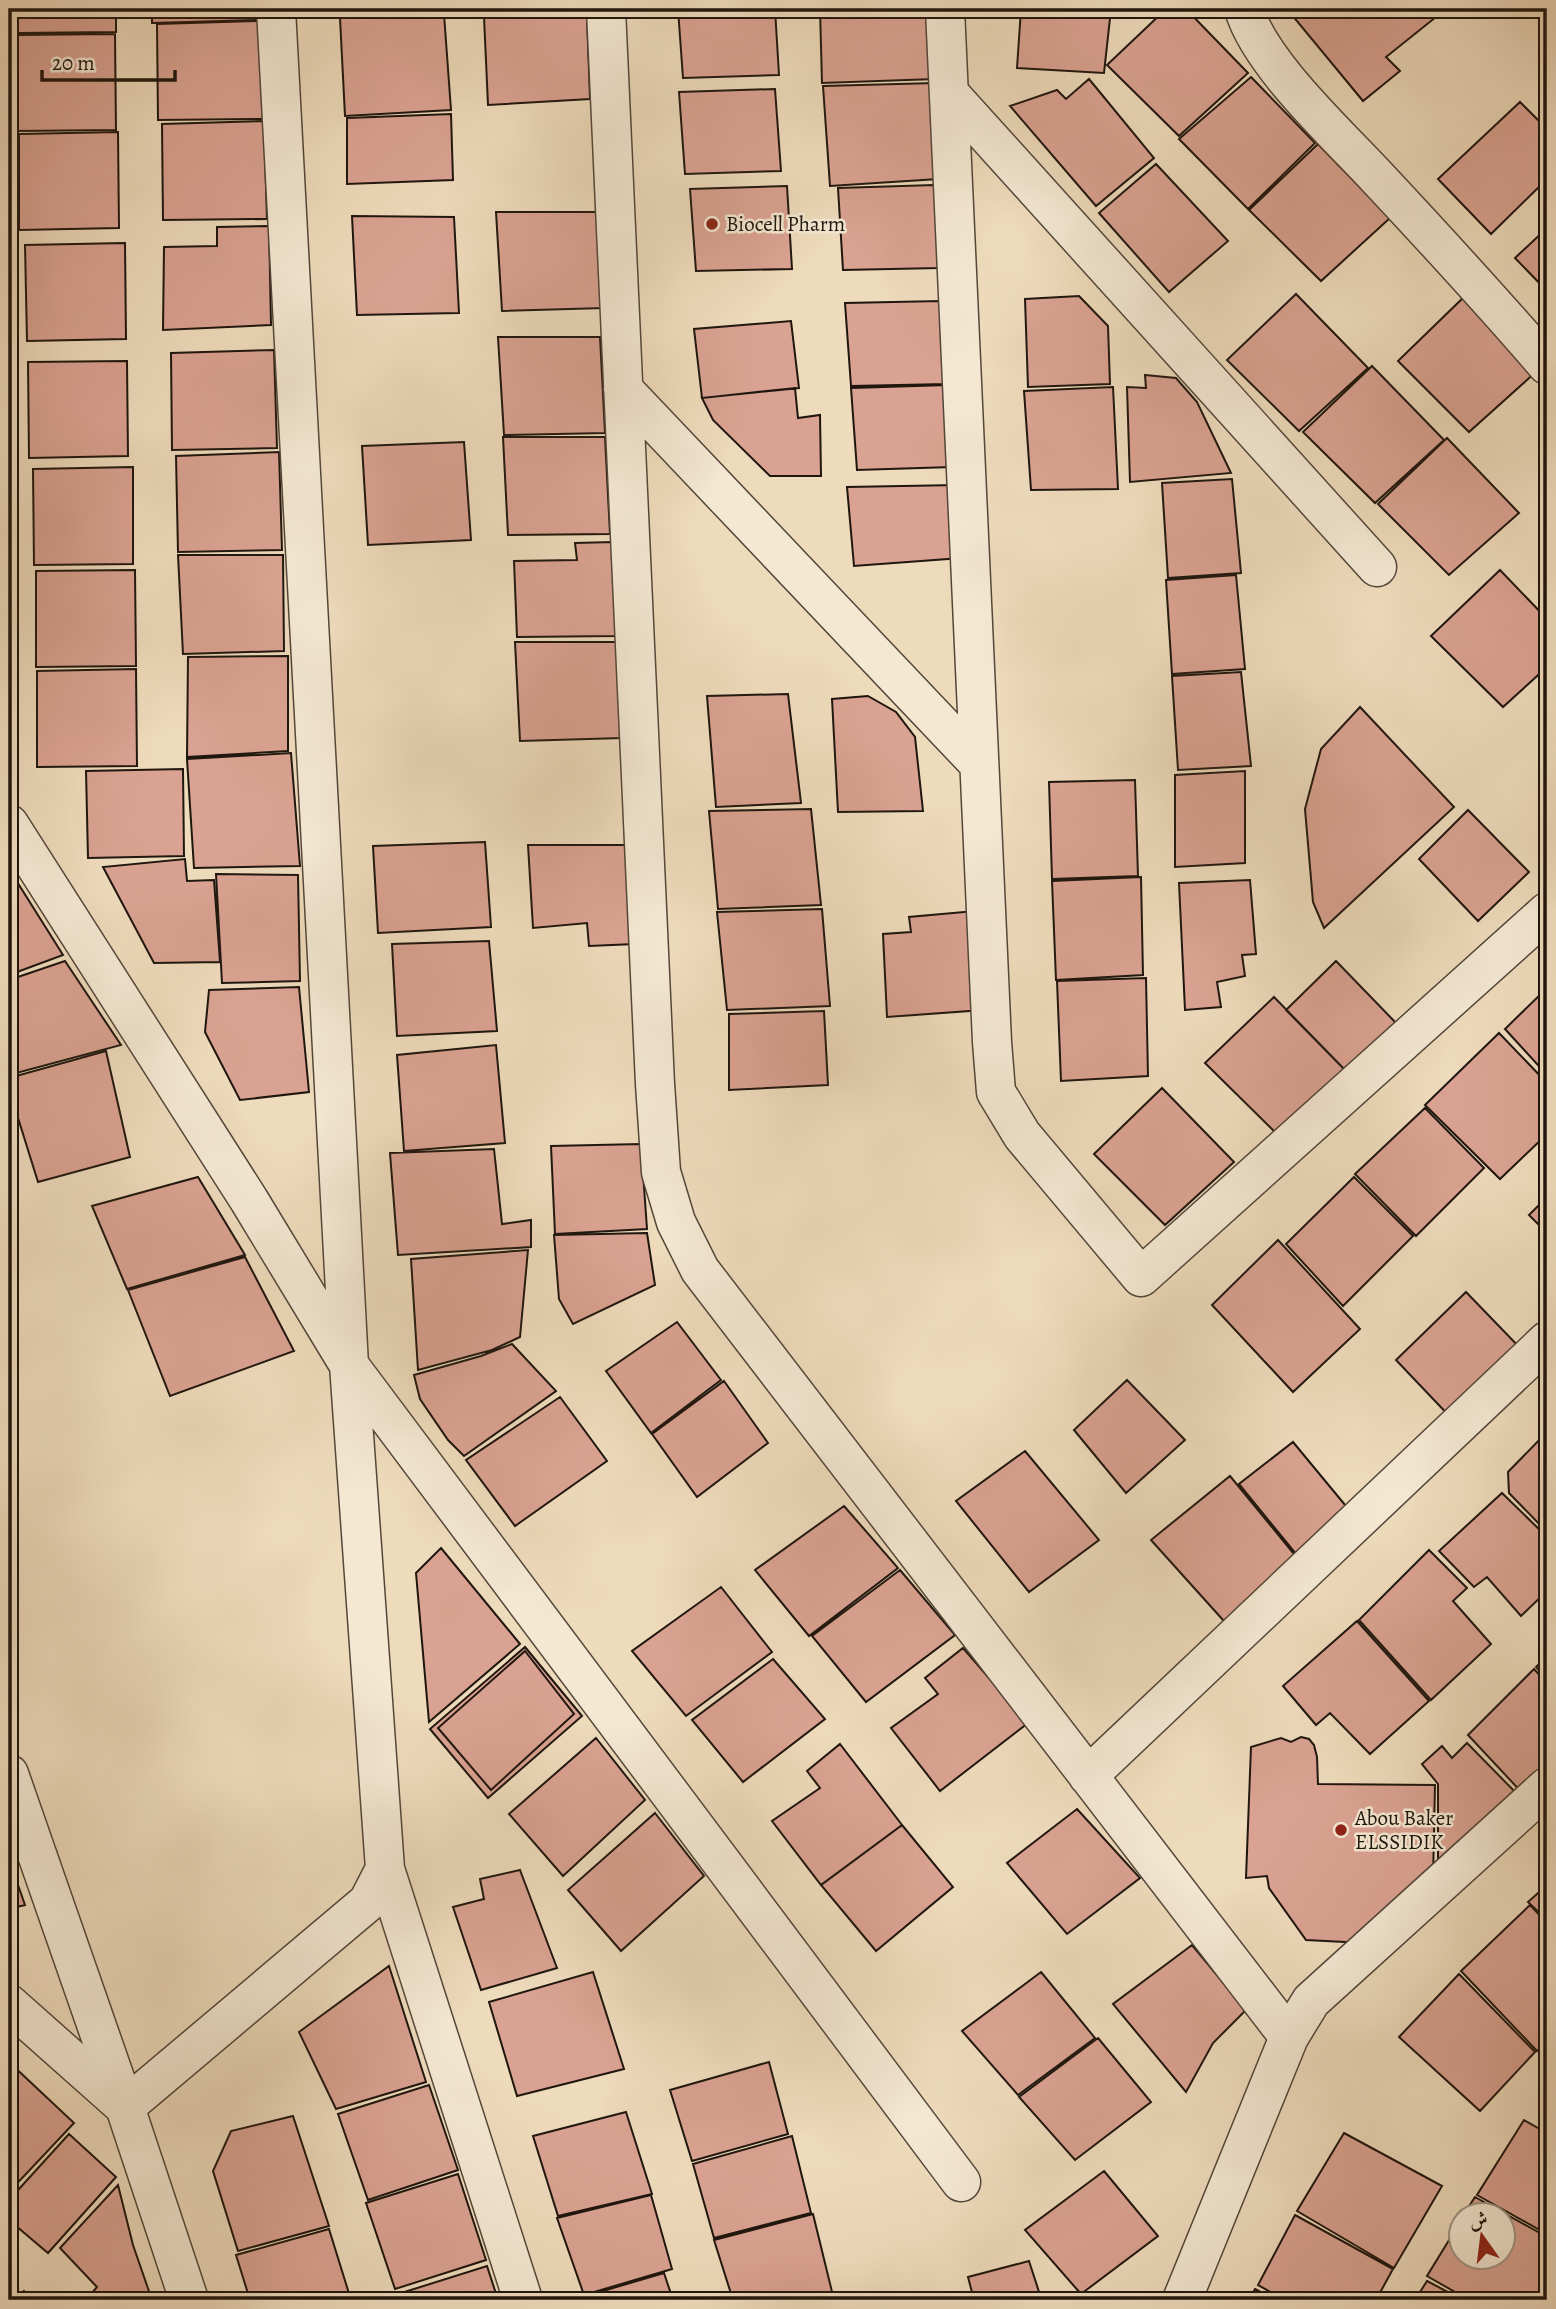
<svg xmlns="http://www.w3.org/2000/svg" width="1556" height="2309" font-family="Alegreya,Amiri,serif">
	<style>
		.building { fill: #daa292; stroke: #1f160e; stroke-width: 2 }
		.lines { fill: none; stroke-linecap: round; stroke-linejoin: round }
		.minor-casing { stroke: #53473a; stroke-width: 41 }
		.minor { stroke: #f4e8d3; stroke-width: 38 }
		.poi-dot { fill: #8f2418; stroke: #f4e8d3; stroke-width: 2.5 }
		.labels { text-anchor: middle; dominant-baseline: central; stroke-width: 5; stroke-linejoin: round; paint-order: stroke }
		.poi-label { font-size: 21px; fill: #1f160e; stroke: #f4e8d3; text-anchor: start }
	</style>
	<rect width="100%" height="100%" fill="#eedbbc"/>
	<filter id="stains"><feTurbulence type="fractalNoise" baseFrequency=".00286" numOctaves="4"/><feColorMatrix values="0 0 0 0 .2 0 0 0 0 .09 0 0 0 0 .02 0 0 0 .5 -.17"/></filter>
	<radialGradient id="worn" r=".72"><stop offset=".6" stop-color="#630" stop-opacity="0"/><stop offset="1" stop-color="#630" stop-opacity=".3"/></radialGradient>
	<path class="building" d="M 17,9 L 116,9 L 116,32 L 17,33 Z
		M 152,9 L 257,9 L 257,20 L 152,23 Z
		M 338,9 L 443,9 L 443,10 L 338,14 Z
		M 482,9 L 588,9 L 588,15 L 482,14 Z
		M 678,9 L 775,9 L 779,75 L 683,78 Z
		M 820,9 L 933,9 L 935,79 L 822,83 Z
		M 1021,9 L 1111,9 L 1104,73 L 1017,68 Z
		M 1166,9 L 1186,9 L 1248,73 L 1179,136 L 1107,65 Z
		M 1287,9 L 1428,9 L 1436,17 L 1386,57 L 1400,71 L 1363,101 Z
		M 444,14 L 451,110 L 345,116 L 340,18 Z
		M 484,17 L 587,17 L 590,99 L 488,105 Z
		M 259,21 L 263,119 L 158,120 L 157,24 Z
		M 115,34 L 116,130 L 16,131 L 15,35 Z
		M 1251,77 L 1315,143 L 1248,209 L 1179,139 Z
		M 1089,79 L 1154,158 L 1096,206 L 1010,106 L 1057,90 L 1066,99 Z
		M 935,83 L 938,179 L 830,186 L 823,86 Z
		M 775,89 L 781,171 L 685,174 L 679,92 Z
		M 1520,102 L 1547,129 L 1547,179 L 1491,234 L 1438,179 Z
		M 451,114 L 453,180 L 347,184 L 347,118 Z
		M 264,121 L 267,219 L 163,220 L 162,124 Z
		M 118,132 L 119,228 L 19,230 L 19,134 Z
		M 1318,144 L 1390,218 L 1321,281 L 1249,210 Z
		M 1156,164 L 1228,241 L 1169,292 L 1099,213 Z
		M 934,185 L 939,268 L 843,270 L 838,188 Z
		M 787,186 L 792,269 L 696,271 L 690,189 Z
		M 496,212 L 599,212 L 604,308 L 502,311 Z
		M 352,216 L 454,217 L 459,313 L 357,315 Z
		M 269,226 L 271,325 L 163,330 L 164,247 L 217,246 L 217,227 Z
		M 1547,228 L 1547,291 L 1515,258 Z
		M 125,243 L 126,339 L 27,341 L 25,245 Z
		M 1296,294 L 1368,368 L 1299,431 L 1227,360 Z
		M 1466,295 L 1538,370 L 1469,432 L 1398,361 Z
		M 1079,296 L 1108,326 L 1110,384 L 1028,387 L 1025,299 Z
		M 941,301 L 947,384 L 851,386 L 845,303 Z
		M 791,321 L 799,388 L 702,398 L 694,329 Z
		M 498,337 L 600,337 L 605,433 L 504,435 Z
		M 274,350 L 277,448 L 172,450 L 171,353 Z
		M 127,361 L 128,456 L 29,458 L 28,362 Z
		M 1372,366 L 1444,440 L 1375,503 L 1303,432 Z
		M 1145,375 L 1176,378 L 1197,402 L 1231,473 L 1130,482 L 1127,387 L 1146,388 Z
		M 948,385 L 952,467 L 857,470 L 851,388 Z
		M 1113,387 L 1118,489 L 1031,490 L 1024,391 Z
		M 795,388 L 798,418 L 820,415 L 821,476 L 770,476 L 713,420 L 702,398 Z
		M 503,437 L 605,437 L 610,534 L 508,535 Z
		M 1447,438 L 1519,513 L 1449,575 L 1378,504 Z
		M 464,442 L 471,540 L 368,545 L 362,446 Z
		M 279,452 L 282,550 L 178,552 L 176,456 Z
		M 133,467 L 133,564 L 34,565 L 33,469 Z
		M 1232,479 L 1241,573 L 1168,578 L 1162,483 Z
		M 958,485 L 961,558 L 854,566 L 847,487 Z
		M 614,542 L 618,636 L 517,637 L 514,561 L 577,560 L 575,543 Z
		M 178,555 L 283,555 L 284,651 L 183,654 Z
		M 135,570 L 136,666 L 36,667 L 36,571 Z
		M 1500,570 L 1547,619 L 1547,667 L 1503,707 L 1431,636 Z
		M 1236,575 L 1245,669 L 1172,674 L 1166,580 Z
		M 515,642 L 617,642 L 622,738 L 520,741 Z
		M 288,656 L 288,751 L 187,757 L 188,657 Z
		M 136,669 L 137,766 L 37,767 L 37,671 Z
		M 1241,672 L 1251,766 L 1178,770 L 1172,676 Z
		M 788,694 L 801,803 L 716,807 L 707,696 Z
		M 868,696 L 896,712 L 915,737 L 923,811 L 838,812 L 832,699 Z
		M 1360,707 L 1454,807 L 1324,928 L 1313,902 L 1305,809 L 1321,749 Z
		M 291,753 L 300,866 L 194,868 L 187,759 Z
		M 183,769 L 184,856 L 88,858 L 86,771 Z
		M 1245,771 L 1245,863 L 1175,867 L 1175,775 Z
		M 1135,780 L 1138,876 L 1052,879 L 1049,782 Z
		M 811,809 L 821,905 L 718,909 L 709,811 Z
		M 1468,810 L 1529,872 L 1478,921 L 1419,859 Z
		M 485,842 L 491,927 L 378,933 L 373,846 Z
		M 528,845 L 630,845 L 635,944 L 589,946 L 587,923 L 533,928 Z
		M 185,859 L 187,881 L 214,880 L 220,962 L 154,963 L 103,867 Z
		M 9,869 L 63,955 L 9,975 Z
		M 216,874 L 298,875 L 300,981 L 222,983 Z
		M 1141,877 L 1143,975 L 1056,980 L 1052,881 Z
		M 1250,880 L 1256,954 L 1242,955 L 1245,976 L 1217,982 L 1221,1007 L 1185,1010 L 1179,883 Z
		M 822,909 L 830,1006 L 727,1010 L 717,912 Z
		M 975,911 L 983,1010 L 887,1017 L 883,934 L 911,932 L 909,917 Z
		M 489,941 L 497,1031 L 397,1036 L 392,944 Z
		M 65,961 L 121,1045 L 9,1075 L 9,980 Z
		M 1336,961 L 1397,1024 L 1346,1071 L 1286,1010 Z
		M 1146,978 L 1148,1076 L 1061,1081 L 1057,981 Z
		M 299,987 L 309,1092 L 240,1100 L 205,1032 L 209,990 Z
		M 1547,988 L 1547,1075 L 1505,1029 Z
		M 1274,997 L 1346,1071 L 1277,1134 L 1205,1063 Z
		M 824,1011 L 828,1085 L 729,1090 L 729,1014 Z
		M 1499,1033 L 1547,1083 L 1547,1134 L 1500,1179 L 1425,1105 Z
		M 496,1045 L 505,1143 L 404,1151 L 397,1055 Z
		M 106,1051 L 130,1157 L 38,1182 L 9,1089 L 9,1078 Z
		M 1162,1088 L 1234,1162 L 1165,1225 L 1094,1154 Z
		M 1425,1108 L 1484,1168 L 1416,1236 L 1355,1174 Z
		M 641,1144 L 647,1229 L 555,1234 L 551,1146 Z
		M 494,1149 L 502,1224 L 531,1220 L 531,1247 L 398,1255 L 390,1153 Z
		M 198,1177 L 245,1255 L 127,1289 L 92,1206 Z
		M 1354,1177 L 1413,1236 L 1343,1306 L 1286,1244 Z
		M 1547,1197 L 1547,1233 L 1529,1215 Z
		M 647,1233 L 655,1285 L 573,1324 L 559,1299 L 554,1235 Z
		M 1278,1240 L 1360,1329 L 1293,1392 L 1212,1305 Z
		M 528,1250 L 520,1337 L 492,1350 L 418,1370 L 411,1259 Z
		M 245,1257 L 294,1351 L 170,1396 L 128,1290 Z
		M 1466,1292 L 1524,1352 L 1455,1422 L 1396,1360 Z
		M 677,1322 L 721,1380 L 651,1433 L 606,1371 Z
		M 512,1344 L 556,1391 L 464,1456 L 448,1440 L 420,1399 L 414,1375 L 481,1356 Z
		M 1127,1380 L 1185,1440 L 1126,1493 L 1074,1430 Z
		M 724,1381 L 768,1443 L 697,1497 L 652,1434 Z
		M 560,1397 L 607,1461 L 515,1526 L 466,1460 Z
		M 1547,1432 L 1547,1532 L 1509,1493 L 1508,1472 Z
		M 1293,1442 L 1355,1517 L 1305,1565 L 1239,1484 Z
		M 1025,1451 L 1099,1540 L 1029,1592 L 956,1501 Z
		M 1230,1476 L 1303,1565 L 1232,1630 L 1151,1540 Z
		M 1502,1493 L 1547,1537 L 1547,1591 L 1521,1616 L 1487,1577 L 1474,1587 L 1439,1551 Z
		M 844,1506 L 898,1568 L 809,1636 L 755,1570 Z
		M 441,1548 L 520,1644 L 429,1722 L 416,1573 Z
		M 1429,1550 L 1467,1588 L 1453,1601 L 1491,1644 L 1431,1700 L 1359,1620 Z
		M 900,1570 L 955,1635 L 866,1702 L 812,1636 Z
		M 721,1587 L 772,1652 L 686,1716 L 632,1651 Z
		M 1357,1621 L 1429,1701 L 1370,1754 L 1330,1713 L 1316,1725 L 1283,1686 Z
		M 525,1647 L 582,1716 L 488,1798 L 430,1729 Z
		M 963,1648 L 1028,1723 L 940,1791 L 891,1728 L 938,1694 L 925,1678 Z
		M 525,1651 L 574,1714 L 491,1790 L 438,1728 Z
		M 1547,1656 L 1547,1679 L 1536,1667 Z
		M 773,1659 L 825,1719 L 743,1782 L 692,1720 Z
		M 1534,1669 L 1547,1683 L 1547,1780 L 1527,1798 L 1468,1735 Z
		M 1301,1737 L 1309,1739 L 1314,1745 L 1317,1757 L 1318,1784 L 1435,1785 L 1433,1880 L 1365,1943 L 1306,1940 L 1269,1888 L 1267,1876 L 1246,1878 L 1251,1747 L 1281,1738 L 1291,1742 Z
		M 596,1738 L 645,1800 L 563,1876 L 509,1814 Z
		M 1467,1743 L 1523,1800 L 1438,1878 L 1438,1784 L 1422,1764 L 1442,1746 L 1452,1758 Z
		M 840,1744 L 902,1825 L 821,1885 L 772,1821 L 820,1788 L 807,1771 Z
		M 1077,1809 L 1140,1878 L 1067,1934 L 1007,1863 Z
		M 655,1813 L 704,1876 L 621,1951 L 568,1890 Z
		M 902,1825 L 953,1887 L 876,1951 L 821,1885 Z
		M 9,1859 L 25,1905 L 9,1909 Z
		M 520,1870 L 557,1968 L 481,1990 L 453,1907 L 484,1899 L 480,1879 Z
		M 1547,1885 L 1547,1920 L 1528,1902 Z
		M 1530,1905 L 1547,1923 L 1547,2042 L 1537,2051 L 1461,1971 Z
		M 1192,1945 L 1246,2010 L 1213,2043 L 1186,2092 L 1113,2004 Z
		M 389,1966 L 426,2082 L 336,2109 L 299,2032 Z
		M 593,1972 L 624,2069 L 517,2096 L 489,2002 Z
		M 1041,1972 L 1095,2038 L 1018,2095 L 962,2031 Z
		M 1459,1974 L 1535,2052 L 1480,2111 L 1399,2037 Z
		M 1098,2038 L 1151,2102 L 1075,2160 L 1019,2097 Z
		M 9,2062 L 74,2123 L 9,2192 Z
		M 769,2062 L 788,2134 L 692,2161 L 670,2090 Z
		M 429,2085 L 458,2170 L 368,2200 L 338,2114 Z
		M 626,2112 L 652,2194 L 558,2216 L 533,2136 Z
		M 293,2116 L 329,2226 L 238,2251 L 213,2171 L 231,2131 Z
		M 1524,2120 L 1547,2133 L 1547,2234 L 1477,2195 Z
		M 1344,2133 L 1442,2186 L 1394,2268 L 1297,2211 Z
		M 69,2134 L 116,2177 L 48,2253 L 9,2220 L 9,2200 Z
		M 792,2136 L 811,2213 L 714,2238 L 693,2164 Z
		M 1104,2171 L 1158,2236 L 1081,2294 L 1025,2230 Z
		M 458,2174 L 486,2260 L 395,2289 L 366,2203 Z
		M 118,2185 L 133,2245 L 152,2300 L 86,2300 L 97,2287 L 60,2248 Z
		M 651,2195 L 672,2269 L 584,2295 L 557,2218 Z
		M 1475,2197 L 1547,2237 L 1547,2294 L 1544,2300 L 1469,2300 L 1427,2276 L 1462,2219 L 1462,2256 L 1504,2256 L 1504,2214 L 1464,2214 Z
		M 813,2214 L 834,2300 L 733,2300 L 714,2240 Z
		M 1295,2215 L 1393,2269 L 1376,2300 L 1285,2300 L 1258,2285 Z
		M 329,2229 L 351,2300 L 250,2300 L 236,2255 Z
		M 1029,2261 L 1041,2298 L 1063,2292 L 1065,2300 L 974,2300 L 968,2277 Z
		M 487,2266 L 498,2300 L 397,2300 L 395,2295 Z
		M 664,2273 L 673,2300 L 587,2300 L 586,2296 Z
		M 9,2279 L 18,2288 L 9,2298 Z
		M 1427,2281 L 1463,2300 L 1415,2300 Z
		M 1255,2289 L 1276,2300 L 1249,2300 Z
		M 24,2291 L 34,2300 L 15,2300 Z"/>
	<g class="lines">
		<g class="minor-casing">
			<path id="minor" d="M 606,9 L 655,1084 L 661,1172 L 676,1222 L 700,1270 L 1289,2037
				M 945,9 L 992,1042 L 996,1092 L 1022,1135 L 1141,1277 L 1547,912
				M 1244,9 C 1260,63 1335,132 1375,175 C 1433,237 1491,300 1547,365
				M 949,93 L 1377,567
				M 623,389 L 979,764
				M 9,824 L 249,1200 L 349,1365 L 961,2182
				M 9,1774 L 125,2107 L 189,2300
				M 1088,1776 L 1547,1341
				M 385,1869 L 523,2300
				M 9,2004 L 125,2107 L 368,1902 L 385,1869 L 349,1365 L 276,9
				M 1182,2300 L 1289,2037 L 1311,2001 L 1547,1787"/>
		</g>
		<use href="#minor" class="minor"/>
	</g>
	<g class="poi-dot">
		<circle cx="712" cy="224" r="7"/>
		<circle cx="1341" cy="1830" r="7"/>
	</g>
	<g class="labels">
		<g class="poi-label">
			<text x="726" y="224">Biocell Pharm</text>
			<text x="1355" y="1818">Abou Baker<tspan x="1355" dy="24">ELSSIDIK</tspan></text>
		</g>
	</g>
	<rect width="1556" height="2309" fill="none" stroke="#eedbbc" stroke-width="35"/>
	<rect x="10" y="10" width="1535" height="2288" fill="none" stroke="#1f160e" stroke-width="3.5"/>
	<rect x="18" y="18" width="1521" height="2274" fill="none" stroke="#1f160e" stroke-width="2"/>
	<g transform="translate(1482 2236) rotate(346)"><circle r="33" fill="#f4e8d3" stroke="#9f9484" stroke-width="2"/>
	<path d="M0-5L12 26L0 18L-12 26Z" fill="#8f2418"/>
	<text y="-10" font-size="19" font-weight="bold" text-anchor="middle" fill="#1f160e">ش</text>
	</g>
	<path d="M42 70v10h133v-10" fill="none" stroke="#1f160e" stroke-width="3.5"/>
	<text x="52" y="70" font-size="21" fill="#1f160e" stroke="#f4e8d3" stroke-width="5" paint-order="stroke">20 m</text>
	<rect width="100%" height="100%" filter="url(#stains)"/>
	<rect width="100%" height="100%" fill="url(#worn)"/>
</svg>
